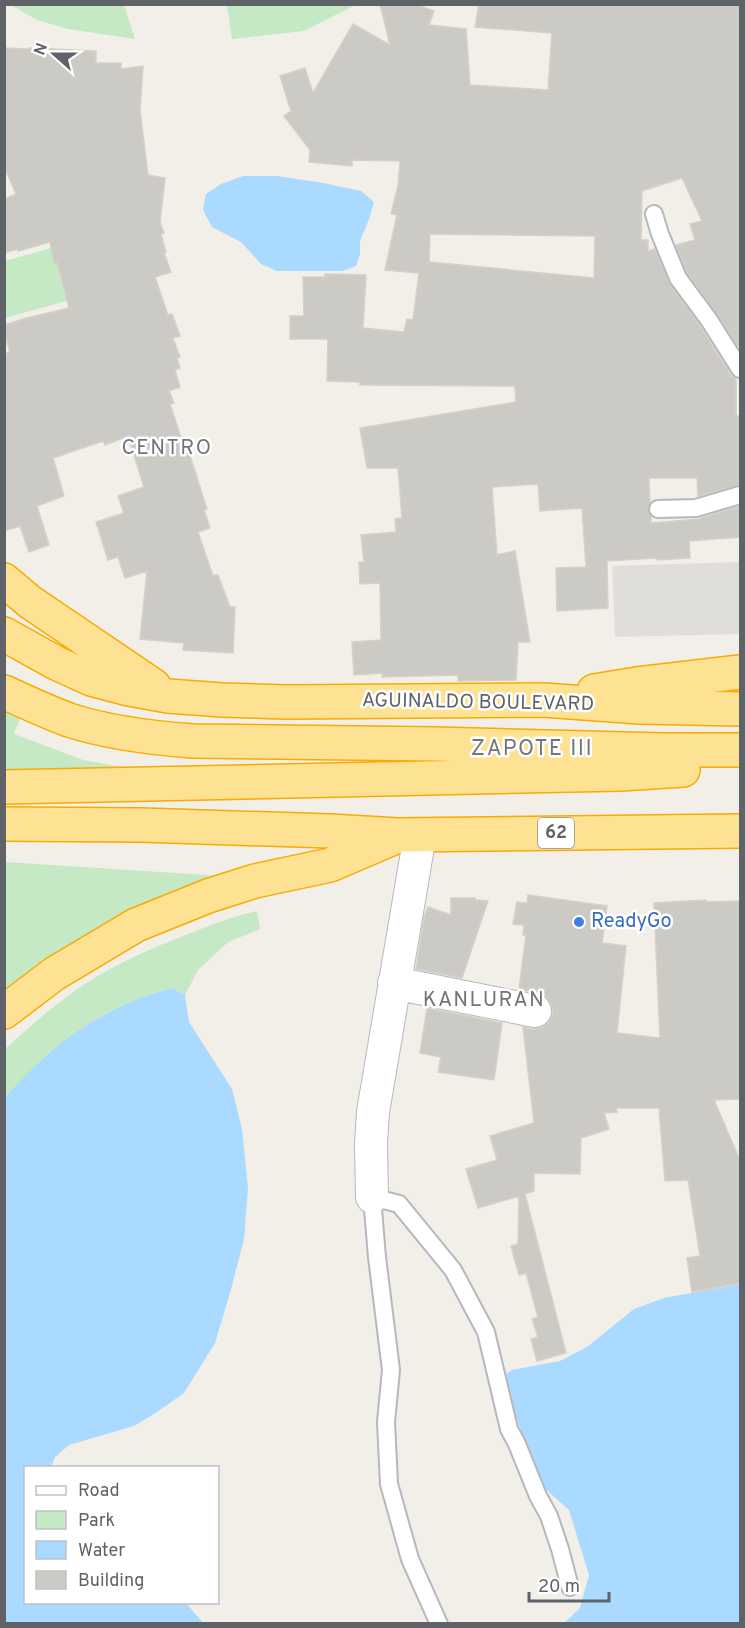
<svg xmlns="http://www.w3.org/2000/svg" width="745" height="1628" font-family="Overpass,sans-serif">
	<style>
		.industrial { fill: #e0deda }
		.green { fill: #c5e8c5 }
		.water { fill: #aadaff }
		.building { fill: #cccac5; stroke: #d6d1c6; stroke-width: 1.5; fill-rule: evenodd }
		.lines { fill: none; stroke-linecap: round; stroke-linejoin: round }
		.lane-casing { stroke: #b5b8bc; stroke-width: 20 }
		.street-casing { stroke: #b5b8bc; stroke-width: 34 }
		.highway-casing { stroke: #f9ab00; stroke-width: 36 }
		.lane { stroke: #fff; stroke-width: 16 }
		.street { stroke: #fff; stroke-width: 32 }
		.highway { stroke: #fde293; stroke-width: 33 }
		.shop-dot { fill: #3f7fe0; stroke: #fff; stroke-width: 2 }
		.labels { text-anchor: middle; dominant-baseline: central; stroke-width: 5; stroke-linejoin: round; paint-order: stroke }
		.shield { fill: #fff; stroke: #8f9295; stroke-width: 1.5 }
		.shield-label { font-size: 18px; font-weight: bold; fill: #5f6368 }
		.street-label { font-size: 20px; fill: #5f6368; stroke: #fff }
		.shop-label { font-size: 20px; fill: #366cbe; stroke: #fff; text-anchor: start }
		.neighbourhood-label { font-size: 21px; letter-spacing: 1.5px; fill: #70757a; stroke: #fff }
		.quarter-label { font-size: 22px; letter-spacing: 1.5px; fill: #70757a; stroke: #fff }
	</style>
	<rect width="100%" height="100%" fill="#f1efe8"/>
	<path class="industrial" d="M 740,562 L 740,634 L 615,637 L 612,566 Z"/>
	<path class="green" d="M 11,5 L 124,5 L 135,39 L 68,29 L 37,20 Z
		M 227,5 L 227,4 L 355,5 L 304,31 L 232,39 Z
		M 55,247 L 70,300 L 5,318 L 5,261 Z
		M 4,712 L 20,719 L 14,734 L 83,760 L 144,771 L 5,770 Z
		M 5,862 L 222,876 L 5,999 Z
		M 257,911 L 260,929 L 228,942 L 198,970 L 185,995 L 172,988 C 141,996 111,1009 84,1027 C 54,1045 29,1073 5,1097 L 5,1049 C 28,1028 51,1008 76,990 C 112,965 151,948 191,933 C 213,924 234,916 257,911 Z"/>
	<path class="water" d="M 243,176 L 277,176 L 323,183 L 361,191 L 374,202 L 369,219 L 360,241 L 360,254 L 356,266 L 343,271 L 277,271 L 261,264 L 241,242 L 212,227 L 203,210 L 206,194 L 221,184 Z
		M 172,988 L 185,995 L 189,1022 L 232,1089 L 242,1129 L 248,1188 L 244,1239 L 230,1293 L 215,1343 L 184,1393 L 157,1412 L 134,1426 L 69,1445 L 55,1457 L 51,1467 L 26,1468 L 26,1602 L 183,1603 L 187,1604 L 203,1623 L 5,1623 L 5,1097 C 28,1073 55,1044 84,1027 C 111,1009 141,996 172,988 Z
		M 740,1284 L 740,1623 L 564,1623 L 580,1608 L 589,1575 L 569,1510 L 540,1484 L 502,1377 L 512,1370 L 560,1361 L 587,1347 L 634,1309 L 664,1298 Z"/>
	<path class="building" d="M 380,4 L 415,4 L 434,11 L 429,25 L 466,29 L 470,85 L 548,90 L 552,33 L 475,27 L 479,4 L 741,4 L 741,345 L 738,346 L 717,314 L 687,273 L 676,245 L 695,240 L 690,224 L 702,221 L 682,178 L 642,191 L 641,240 L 648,240 L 648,251 L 655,249 L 670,284 L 700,326 L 731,375 L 736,379 L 736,416 L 741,416 L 741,485 L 698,496 L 697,478 L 649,478 L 650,502 L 648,510 L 651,516 L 651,523 L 700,519 L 700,518 L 741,506 L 741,537 L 689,541 L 690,558 L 657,560 L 656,558 L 607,561 L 608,608 L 557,611 L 556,568 L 586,567 L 582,508 L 540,511 L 538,484 L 492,487 L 497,555 L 515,551 L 530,642 L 518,642 L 516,680 L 458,681 L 458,675 L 382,677 L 382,673 L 354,675 L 352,642 L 381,640 L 380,583 L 360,584 L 359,562 L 364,562 L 361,535 L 396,532 L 395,519 L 402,518 L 398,468 L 367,468 L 360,428 L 516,402 L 515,386 L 360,385 L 360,382 L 327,381 L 328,339 L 290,339 L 290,316 L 304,316 L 303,277 L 325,277 L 325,274 L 366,275 L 363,328 L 404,332 L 407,319 L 413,320 L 419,273 L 385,270 L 397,215 L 391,214 L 398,186 L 400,161 L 352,160 L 352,166 L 309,162 L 310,150 L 284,116 L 291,111 L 280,76 L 305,68 L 313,93 L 353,24 L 390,45 ZM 430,234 L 595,236 L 594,278 L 429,262 Z
		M 4,48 L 29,49 L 29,48 L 96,51 L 96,63 L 121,63 L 121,69 L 143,66 L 140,110 L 148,175 L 165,178 L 160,222 L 164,233 L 161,234 L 166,252 L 164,253 L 171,272 L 155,277 L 168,315 L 172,314 L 180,336 L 173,338 L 180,357 L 177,358 L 180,368 L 175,370 L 180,387 L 169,391 L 174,403 L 170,404 L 183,444 L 186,443 L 207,509 L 204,510 L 210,528 L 198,532 L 213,576 L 218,575 L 230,607 L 235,607 L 233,653 L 183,650 L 184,643 L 140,639 L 147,571 L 125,578 L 118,557 L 108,560 L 96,522 L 124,513 L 118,496 L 144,487 L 128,436 L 105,445 L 103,441 L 53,458 L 64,496 L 37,506 L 49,545 L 29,552 L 20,526 L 4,531 L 4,354 L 10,352 L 4,332 L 4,325 L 23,319 L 69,308 L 57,262 L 54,263 L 50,242 L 18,251 L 17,249 L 4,253 L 4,199 L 16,194 L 4,166 Z
		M 528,895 L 607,906 L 602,943 L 626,946 L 617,1033 L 660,1038 L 654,903 L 706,900 L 707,902 L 741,901 L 740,1099 L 714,1100 L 741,1163 L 741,1283 L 692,1292 L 687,1258 L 700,1256 L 688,1180 L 665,1181 L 659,1108 L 616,1108 L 617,1112 L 604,1113 L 609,1129 L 581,1138 L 580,1174 L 534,1173 L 534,1191 L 525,1194 L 566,1353 L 537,1361 L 531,1339 L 538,1337 L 532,1319 L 538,1317 L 526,1273 L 519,1275 L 511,1246 L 518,1244 L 519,1196 L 478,1208 L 466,1169 L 497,1160 L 490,1136 L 534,1123 L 523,1027 L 532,1029 L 541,1028 L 549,1022 L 553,1014 L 552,1005 L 546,997 L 538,993 L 519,989 L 526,935 L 523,935 L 524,925 L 513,924 L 517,902 L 527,903 Z
		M 451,898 L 475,898 L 475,900 L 488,901 L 462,978 L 416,969 L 424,917 L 428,907 L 451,915 Z
		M 427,1008 L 502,1023 L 494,1080 L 438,1072 L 441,1057 L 420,1053 Z"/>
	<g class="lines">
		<g class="lane-casing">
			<path id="lane" d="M 654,214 L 660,234 L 678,278 L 709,320 L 740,369
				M 658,509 L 696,508 L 740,495
				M 439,1624 L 410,1559 L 389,1484 L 386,1422 L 391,1370 L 377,1257 L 372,1197 L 399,1204 L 453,1270 L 486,1332 L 509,1429 L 517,1444 L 538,1496 L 549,1516 L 560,1549 L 570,1587"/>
		</g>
		<g class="street-casing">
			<path id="street" d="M 394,983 L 535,1011
				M 372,1197 L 371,1143 L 373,1112 L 420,835"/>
		</g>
		<g class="highway-casing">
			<path id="highway" d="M 4,580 L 30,602 L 154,686
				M 4,634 L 56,663 L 91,679 L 129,689 L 168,696 L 222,700 L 287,702 L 544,700 L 639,707 L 740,709
				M 594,691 L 637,684 L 740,672
				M 4,692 C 26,702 47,712 69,720 C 109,733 151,738 193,741 L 436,744 L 663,750 L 740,750
				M 4,787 L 620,774 L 683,770
				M 4,824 L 141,825 L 330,831 L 398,835 L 740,831
				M 4,1012 L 54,974 L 136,925 L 208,896 L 255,881 L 330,865 L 393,838"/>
		</g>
		<use href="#lane" class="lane"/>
		<use href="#street" class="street"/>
		<use href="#highway" class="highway"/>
	</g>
	<circle class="shop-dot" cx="579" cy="922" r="6"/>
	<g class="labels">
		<rect class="shield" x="538" y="818" width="36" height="30" rx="4.5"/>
		<g class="shield-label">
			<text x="556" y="833">62</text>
		</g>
		<g class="street-label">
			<text transform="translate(478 703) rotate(1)">AGUINALDO BOULEVARD</text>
		</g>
		<g class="shop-label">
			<text x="591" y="922">ReadyGo</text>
		</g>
		<g class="neighbourhood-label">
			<text x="167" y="448">CENTRO</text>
			<text x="484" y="1000">KANLURAN</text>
		</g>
		<g class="quarter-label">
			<text x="532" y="749">ZAPOTE III</text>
		</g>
	</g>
	<rect width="745" height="1628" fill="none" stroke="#5f6368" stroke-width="12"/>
	<rect x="24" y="1466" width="195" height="138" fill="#ffffff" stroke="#bfc1c3" stroke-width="1.5"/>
	<rect x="36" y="1486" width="30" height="9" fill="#ffffff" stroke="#bfc1c3" stroke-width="1.5"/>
	<text x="78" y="1496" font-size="18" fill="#5f6368">Road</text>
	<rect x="36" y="1511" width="30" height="18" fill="#c5e8c5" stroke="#bfc1c3" stroke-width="1.5"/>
	<text x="78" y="1526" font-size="18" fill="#5f6368">Park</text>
	<rect x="36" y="1541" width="30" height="18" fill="#aadaff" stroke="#bfc1c3" stroke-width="1.5"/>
	<text x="78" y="1556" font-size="18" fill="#5f6368">Water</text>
	<rect x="36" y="1571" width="30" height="18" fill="#cccac5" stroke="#bfc1c3" stroke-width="1.5"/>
	<text x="78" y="1586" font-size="18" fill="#5f6368">Building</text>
	<g transform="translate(54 54) rotate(291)" stroke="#ffffff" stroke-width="4.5" paint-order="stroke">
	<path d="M0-4.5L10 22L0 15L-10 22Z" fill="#5f6368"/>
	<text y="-9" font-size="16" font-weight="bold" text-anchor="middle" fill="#5f6368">N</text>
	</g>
	<path d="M529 1592v9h80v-9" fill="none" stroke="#5f6368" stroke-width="3"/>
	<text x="538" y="1592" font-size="18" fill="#5f6368" stroke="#ffffff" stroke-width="4.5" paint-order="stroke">20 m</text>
</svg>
